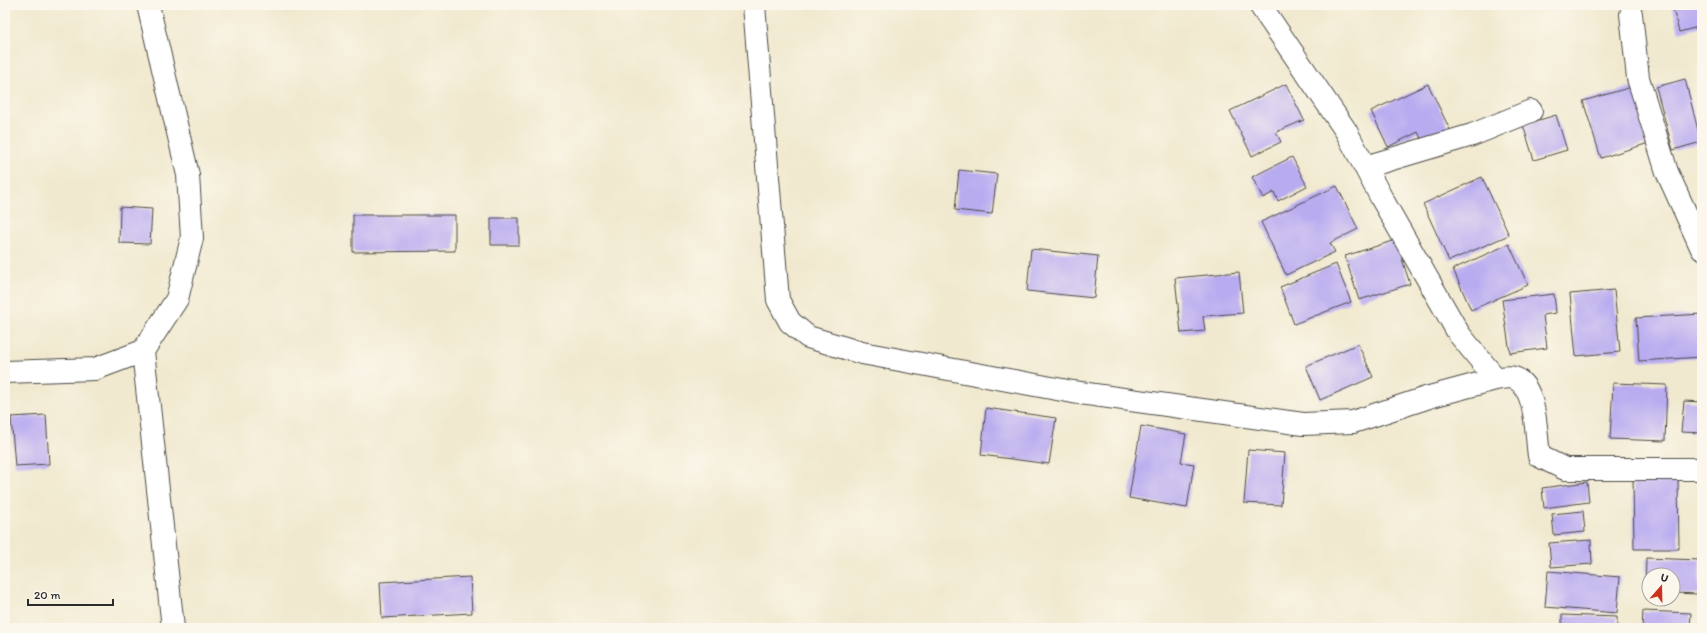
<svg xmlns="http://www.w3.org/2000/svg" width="1707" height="633" font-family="Itim,sans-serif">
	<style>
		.building { fill: #b9abf0 }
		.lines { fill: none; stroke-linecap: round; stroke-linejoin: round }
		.street-casing { stroke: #494844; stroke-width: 24 }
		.street { stroke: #fff; stroke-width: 22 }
	</style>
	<rect width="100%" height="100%" fill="#fbf7ec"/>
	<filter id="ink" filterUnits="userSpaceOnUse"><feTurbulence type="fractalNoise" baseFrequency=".025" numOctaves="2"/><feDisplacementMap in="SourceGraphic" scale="8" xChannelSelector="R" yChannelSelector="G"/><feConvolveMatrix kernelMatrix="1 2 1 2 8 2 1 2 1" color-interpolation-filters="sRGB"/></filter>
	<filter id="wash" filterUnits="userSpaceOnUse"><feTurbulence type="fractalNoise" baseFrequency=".012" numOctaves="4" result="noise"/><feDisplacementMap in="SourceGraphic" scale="16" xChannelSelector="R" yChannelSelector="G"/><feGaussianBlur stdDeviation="0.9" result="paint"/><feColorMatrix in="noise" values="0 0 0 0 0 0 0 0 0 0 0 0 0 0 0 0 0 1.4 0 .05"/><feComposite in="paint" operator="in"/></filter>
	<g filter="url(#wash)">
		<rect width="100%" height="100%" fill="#f1e9cf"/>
		<g id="blocks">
			<path class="building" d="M 1672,5 L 1701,5 L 1702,26 L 1679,32 Z
				M 1685,79 L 1701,142 L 1673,150 L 1656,87 Z
				M 1286,84 L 1304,120 L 1276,132 L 1281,142 L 1252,156 L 1230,111 Z
				M 1428,84 L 1451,132 L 1424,145 L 1418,132 L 1388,147 L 1371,111 Z
				M 1635,86 L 1652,142 L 1601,158 L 1583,101 Z
				M 1556,115 L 1567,150 L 1534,160 L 1523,125 Z
				M 1292,157 L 1307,186 L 1278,201 L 1274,192 L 1263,198 L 1252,177 Z
				M 959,170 L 997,174 L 992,214 L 955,210 Z
				M 1482,177 L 1509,235 L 1449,261 L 1423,204 Z
				M 1337,186 L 1358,229 L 1330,243 L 1335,252 L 1286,275 L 1261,222 Z
				M 120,207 L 152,209 L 150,244 L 119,243 Z
				M 353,215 L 455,215 L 455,251 L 353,252 Z
				M 491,218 L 519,218 L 519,245 L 491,245 Z
				M 1396,240 L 1410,284 L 1359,300 L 1345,256 Z
				M 1509,244 L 1528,285 L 1471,310 L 1453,269 Z
				M 1031,249 L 1098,256 L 1094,298 L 1027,291 Z
				M 1336,264 L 1351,302 L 1294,324 L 1280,287 Z
				M 1239,272 L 1243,313 L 1203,316 L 1205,331 L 1181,333 L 1175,278 Z
				M 1614,290 L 1620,352 L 1576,356 L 1570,294 Z
				M 1554,294 L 1556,313 L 1543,315 L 1547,348 L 1510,353 L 1502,300 Z
				M 1702,314 L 1702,357 L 1639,361 L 1636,318 Z
				M 1358,344 L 1373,377 L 1320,400 L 1306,366 Z
				M 1613,383 L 1667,385 L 1665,441 L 1610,439 Z
				M 1684,401 L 1702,402 L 1702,433 L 1681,432 Z
				M 986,408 L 1056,418 L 1049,464 L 981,455 Z
				M 46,415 L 49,464 L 15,466 L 11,417 Z
				M 1141,426 L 1186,434 L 1181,462 L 1194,464 L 1187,508 L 1129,498 Z
				M 1248,450 L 1285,453 L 1281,505 L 1244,503 Z
				M 1633,478 L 1678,478 L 1679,549 L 1634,549 Z
				M 1587,482 L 1589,502 L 1544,508 L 1542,488 Z
				M 1583,511 L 1585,532 L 1554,535 L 1552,514 Z
				M 1591,540 L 1592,564 L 1551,567 L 1549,543 Z
				M 1646,558 L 1700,560 L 1699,594 L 1673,593 L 1673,575 L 1649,575 L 1649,593 L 1645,593 Z
				M 1548,571 L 1620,577 L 1617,613 L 1545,607 Z
				M 470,577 L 472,613 L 382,618 L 380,582 Z
				M 1643,611 L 1691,613 L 1690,628 L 1642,628 Z
				M 1562,615 L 1617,617 L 1617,628 L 1562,628 Z"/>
		</g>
	</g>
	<g filter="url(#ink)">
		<use href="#blocks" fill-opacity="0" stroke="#494844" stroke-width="1"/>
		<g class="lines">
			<g class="street-casing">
				<path id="street" d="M 754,5 L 778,300 L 790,322 L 808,337 L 862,353 L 1073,392 L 1303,424 L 1353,422 L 1429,397 L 1496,379
					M 1260,5 L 1346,131 L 1382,199 L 1459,334 L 1496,379 C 1502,378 1508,376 1514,378 C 1537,386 1536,436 1539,456 L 1565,469 L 1702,469
					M 1631,14 L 1638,78 L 1667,172 L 1702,249
					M 1365,167 L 1472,135 L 1531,111
					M 143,351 L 173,628
					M 5,372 L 95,369 L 143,351 L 177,299 L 192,238 L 188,175 L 148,5"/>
			</g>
			<use href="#street" class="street"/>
		</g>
	</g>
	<rect width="1707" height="633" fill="none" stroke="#fbf7ec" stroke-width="20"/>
	<g transform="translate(1661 587) rotate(20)"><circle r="19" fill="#fbf7ec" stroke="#a8a59f"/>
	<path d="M0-3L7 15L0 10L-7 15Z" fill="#c8321e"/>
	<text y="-6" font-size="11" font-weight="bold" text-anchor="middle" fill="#2b2b2b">U</text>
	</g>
	<path d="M28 599v6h85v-6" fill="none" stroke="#2b2b2b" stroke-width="2"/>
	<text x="34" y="599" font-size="12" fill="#2b2b2b" stroke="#fbf7ec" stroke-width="3" paint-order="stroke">20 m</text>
</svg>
